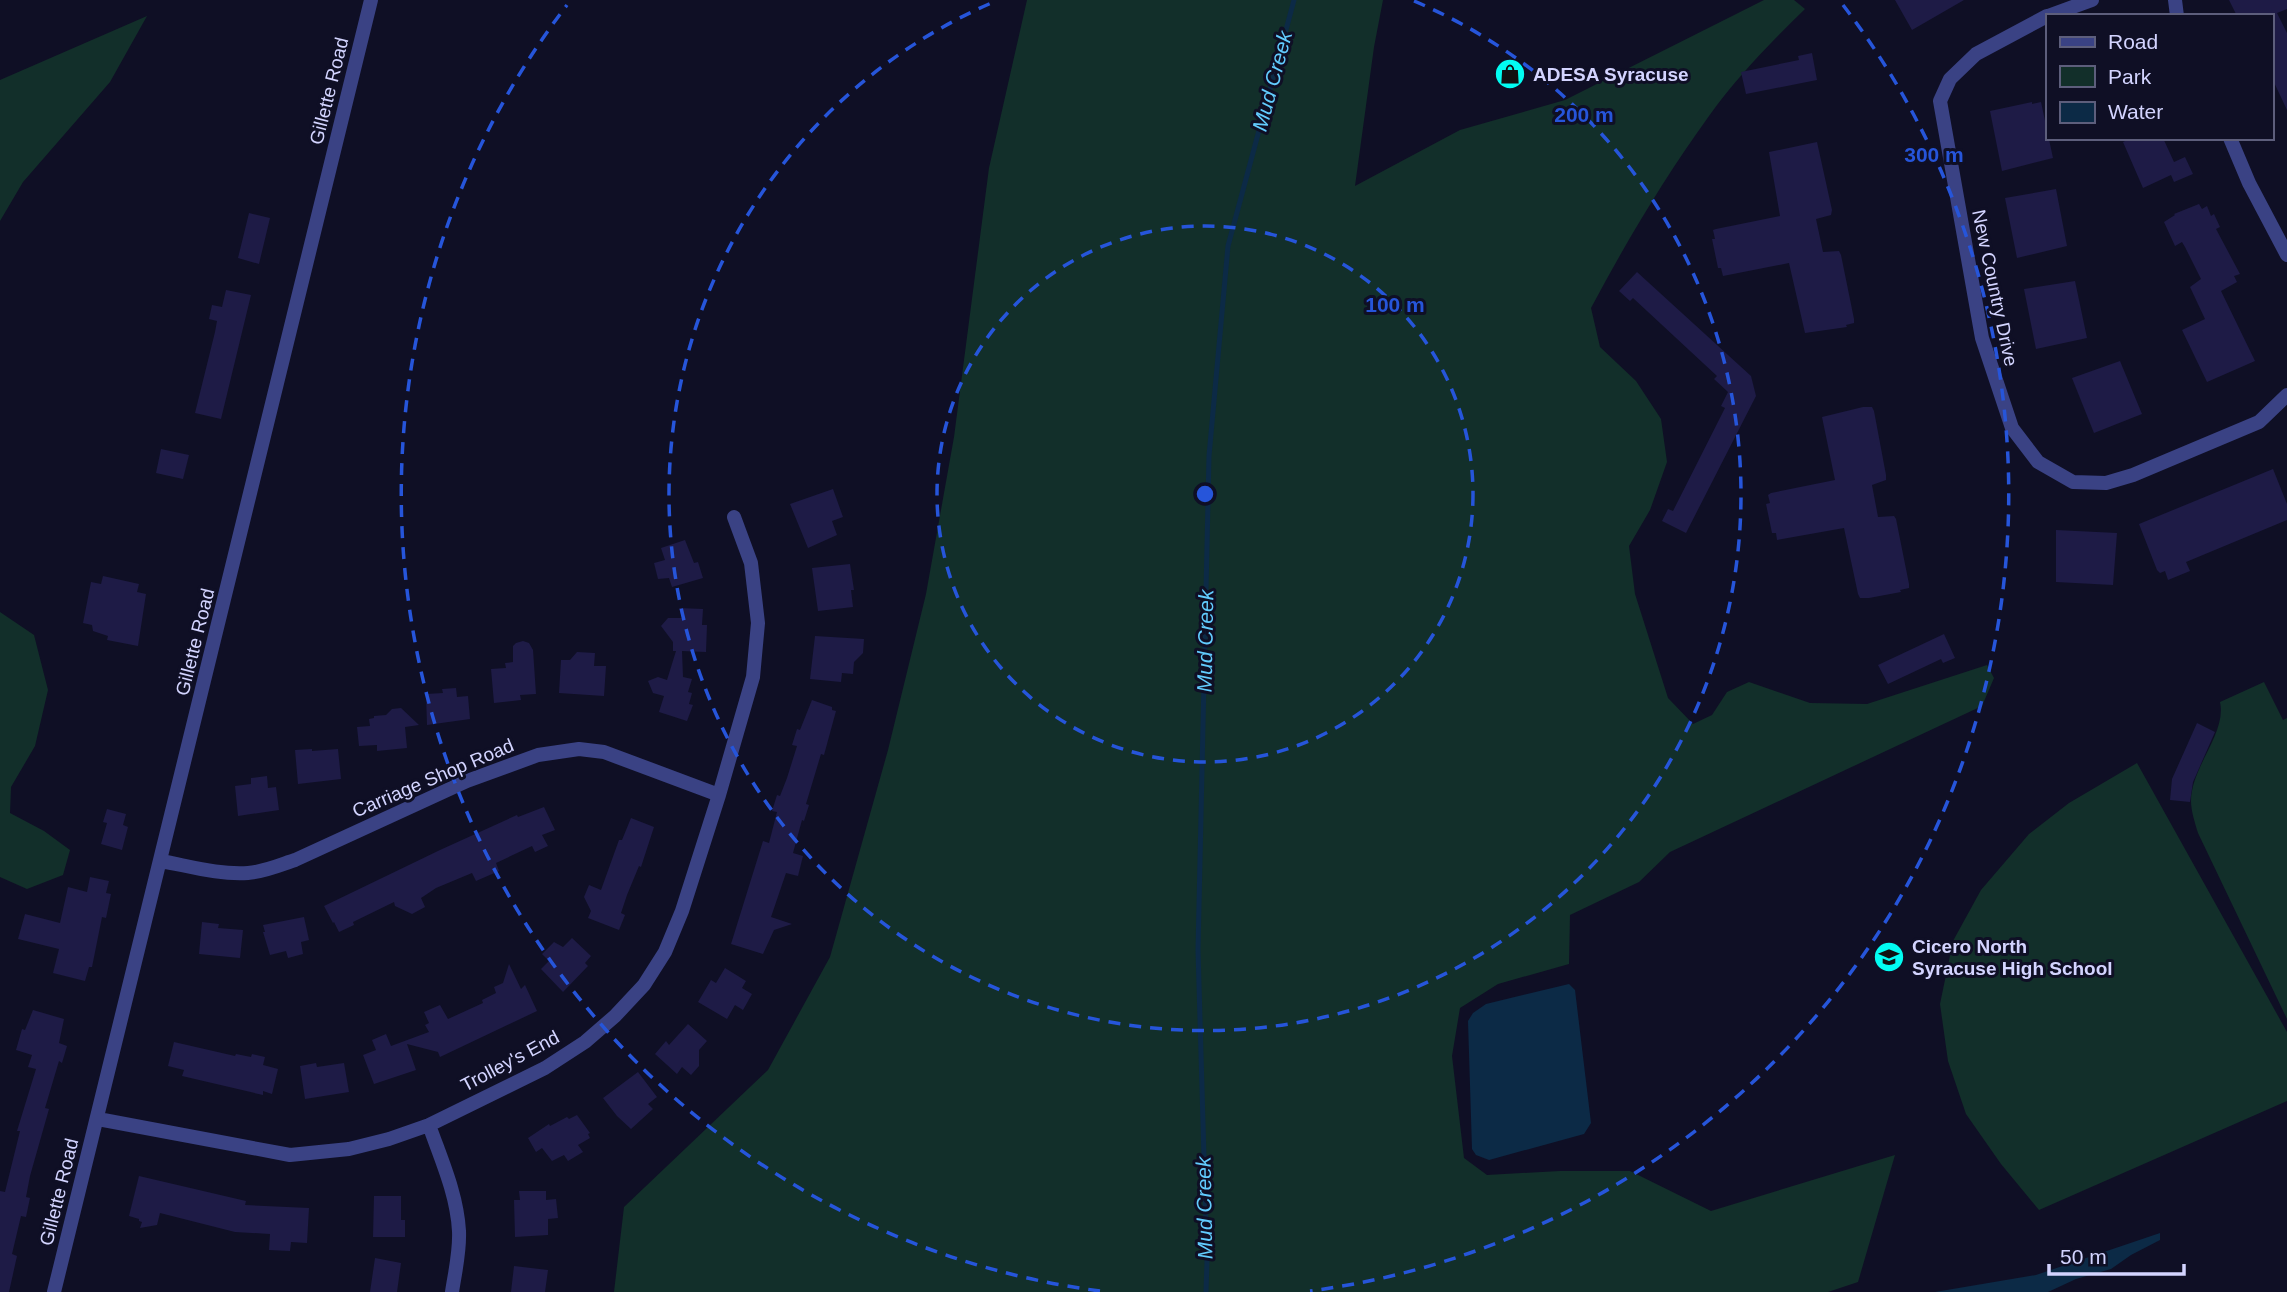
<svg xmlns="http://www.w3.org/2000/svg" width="2287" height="1292" font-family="Helvetica,sans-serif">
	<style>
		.green { fill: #122f2a }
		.water { fill: #0c2a46 }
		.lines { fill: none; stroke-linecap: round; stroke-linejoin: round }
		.stream { stroke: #0c2a46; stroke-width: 5 }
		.building { fill: #1e1b46 }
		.minor { stroke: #3a4284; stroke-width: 14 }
		.ring { fill: none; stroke: #2655da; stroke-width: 3.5; stroke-dasharray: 12 9 }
		.labels { text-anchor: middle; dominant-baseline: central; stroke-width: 6; stroke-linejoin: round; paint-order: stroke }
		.poi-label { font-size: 19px; font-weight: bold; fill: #d3d4ff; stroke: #0f0f25; text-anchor: start }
		.street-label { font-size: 19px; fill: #d3d4ff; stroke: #0f0f25 }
		.water-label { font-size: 21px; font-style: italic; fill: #62ccfe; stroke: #0f0f25 }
		.centre { fill: #2655da; stroke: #0f0f25; stroke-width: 3.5 }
		.ring-label { font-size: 21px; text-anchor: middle; font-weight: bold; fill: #2655da; stroke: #0f0f25; stroke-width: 6; stroke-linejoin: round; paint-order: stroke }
	</style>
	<rect width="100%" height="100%" fill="#0f0f25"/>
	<path class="green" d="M 1027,0 L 1383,0 L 1374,47 L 1355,186 L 1460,130 L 1565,100 L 1764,0 L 1794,0 L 1805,9 C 1771,42 1737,77 1709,116 C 1665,177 1626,242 1591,308 L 1600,347 L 1636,381 L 1661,419 L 1667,462 L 1650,510 L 1629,546 L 1635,594 L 1668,698 L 1693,724 L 1712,715 L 1727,692 L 1749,682 L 1810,703 L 1867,704 L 1987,665 L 1994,678 L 1982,706 L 1670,852 L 1639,882 L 1570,915 L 1569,964 L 1498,984 L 1460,1008 L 1452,1056 L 1464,1158 L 1487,1175 L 1560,1171 L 1630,1171 L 1711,1211 L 1895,1155 L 1858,1282 L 1828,1292 L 614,1292 L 624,1207 L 768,1070 L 830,957 L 888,750 L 926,594 L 954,437 L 989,168 Z
		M 147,16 L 110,82 L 23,182 L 0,221 L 0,80 Z
		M 0,612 L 34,635 L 48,690 L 35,746 L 11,787 L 10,813 L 44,831 L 70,850 L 63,875 L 27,889 L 0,877 Z
		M 2264,682 L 2283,720 L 2287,718 L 2287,1019 L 2198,833 C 2195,823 2191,811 2191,801 C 2191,767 2227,733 2220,702 Z
		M 2137,763 L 2287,1032 L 2287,1101 L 2039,1210 L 2001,1164 L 1966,1114 L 1948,1061 L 1940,1004 L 1953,941 L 1981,890 L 2029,834 L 2069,803 Z"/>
	<path class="water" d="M 1569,984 L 1575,990 L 1591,1123 L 1584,1134 L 1489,1160 L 1476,1155 L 1472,1149 L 1468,1021 L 1473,1013 L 1486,1004 Z
		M 2160,1233 L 2160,1240 L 2131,1255 L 2111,1269 L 2076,1279 L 2048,1292 L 1935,1292 L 2036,1275 Z"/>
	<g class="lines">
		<path class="stream" d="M 1206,1292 L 1207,1261 L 1198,950 L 1209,456 L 1228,246 L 1294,0"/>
	</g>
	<path class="building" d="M 1895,0 L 1964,0 L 1912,30 Z
		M 2229,0 L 2287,0 L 2287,9 L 2277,13 L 2287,33 L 2287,110 L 2271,76 L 2271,16 L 2237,16 Z
		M 1812,53 L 1817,80 L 1746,94 L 1741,72 L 1799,60 L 1798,56 Z
		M 2032,102 L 2032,104 L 2041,102 L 2053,158 L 2002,171 L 1990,111 Z
		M 2132,138 L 2163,138 L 2174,162 L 2185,157 L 2193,174 L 2174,182 L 2171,175 L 2143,188 L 2123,142 Z
		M 1817,142 L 1832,210 L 1831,215 L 1816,219 L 1823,252 L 1839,251 L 1841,255 L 1854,319 L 1854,323 L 1846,325 L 1847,327 L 1805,333 L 1789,263 L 1723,276 L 1721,268 L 1718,268 L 1712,239 L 1715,239 L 1713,230 L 1716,229 L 1780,216 L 1769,152 Z
		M 2056,189 L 2067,246 L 2017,258 L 2005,198 Z
		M 2199,204 L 2202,209 L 2207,206 L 2211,216 L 2214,214 L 2220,227 L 2216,229 L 2240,274 L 2234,276 L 2237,282 L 2221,291 L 2255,361 L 2207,382 L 2182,330 L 2205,319 L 2190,287 L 2201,279 L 2185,247 L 2182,242 L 2175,246 L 2164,222 L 2175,215 L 2174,214 Z
		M 249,213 L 270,218 L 259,264 L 238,258 Z
		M 1637,272 L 1751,376 L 1756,396 L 1686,533 L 1662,521 L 1668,509 L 1673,511 L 1725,408 L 1721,406 L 1728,392 L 1714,379 L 1717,376 L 1633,298 L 1630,301 L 1619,291 Z
		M 2075,281 L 2087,338 L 2036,349 L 2024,289 Z
		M 226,290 L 251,295 L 221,419 L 195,413 L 215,332 L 217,321 L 209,319 L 212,305 L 222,307 Z
		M 2120,361 L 2142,414 L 2094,433 L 2072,378 Z
		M 1863,407 L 1872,407 L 1874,411 L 1886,475 L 1886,480 L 1872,485 L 1878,517 L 1894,516 L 1896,519 L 1909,584 L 1909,588 L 1900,590 L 1901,592 L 1869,598 L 1860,598 L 1858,594 L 1844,528 L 1777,540 L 1776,533 L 1772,533 L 1766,504 L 1770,503 L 1768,495 L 1771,493 L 1835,480 L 1822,417 Z
		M 161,449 L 189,455 L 183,479 L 156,473 Z
		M 2273,469 L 2287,504 L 2287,520 L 2186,562 L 2190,571 L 2168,580 L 2165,571 L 2160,573 L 2157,570 L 2139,524 Z
		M 833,489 L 843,517 L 832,521 L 837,535 L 808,548 L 790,504 Z
		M 2056,530 L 2117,533 L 2113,585 L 2056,582 Z
		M 685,540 L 694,563 L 698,562 L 703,578 L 672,587 L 669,578 L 658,579 L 654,563 L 665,560 L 661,548 Z
		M 850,564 L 854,590 L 851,590 L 853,607 L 818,611 L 812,568 Z
		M 103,576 L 139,584 L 137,592 L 146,594 L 138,646 L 107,640 L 108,636 L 93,631 L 92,625 L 83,623 L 91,582 L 101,584 Z
		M 679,608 L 703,609 L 702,625 L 707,625 L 706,652 L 682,651 L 683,677 L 692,679 L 688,692 L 692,693 L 689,704 L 693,705 L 687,721 L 659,712 L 664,696 L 653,693 L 648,681 L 658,677 L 667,680 L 676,651 L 673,651 L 673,642 L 661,626 L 668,618 L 682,618 Z
		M 1944,634 L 1955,658 L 1943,663 L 1941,659 L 1888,684 L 1878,665 Z
		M 815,636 L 864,639 L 863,653 L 854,662 L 853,674 L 842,673 L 841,682 L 810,679 Z
		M 523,641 L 529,643 L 533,650 L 536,694 L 520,695 L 521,700 L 494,703 L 491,669 L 506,668 L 505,663 L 513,662 L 513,646 L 516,643 Z
		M 577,652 L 595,653 L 594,666 L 606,666 L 604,696 L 559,693 L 561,660 L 570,660 Z
		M 456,688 L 457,697 L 468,696 L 470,719 L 427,725 L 426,694 L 443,693 L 442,689 Z
		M 812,700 L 832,707 L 832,710 L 836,711 L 824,755 L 821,754 L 806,804 L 809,805 L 804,821 L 802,820 L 793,853 L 803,856 L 798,876 L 786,873 L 771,917 L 792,924 L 774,930 L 763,954 L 731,944 L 763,841 L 769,843 L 777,812 L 772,811 L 777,795 L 780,796 L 787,778 L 797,746 L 792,745 L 797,729 L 800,730 Z
		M 401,708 L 419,725 L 405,727 L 407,748 L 377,751 L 377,745 L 359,746 L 357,727 L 370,726 L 369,719 L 374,718 L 374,716 L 386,715 L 392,709 Z
		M 2197,723 L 2215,732 L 2193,782 L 2190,802 L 2170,800 L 2172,779 Z
		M 312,749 L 312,751 L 338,749 L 341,779 L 298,784 L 295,750 Z
		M 267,776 L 268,788 L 276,787 L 279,810 L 238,816 L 235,786 L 251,784 L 251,778 Z
		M 544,807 L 555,830 L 542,835 L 548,846 L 535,852 L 532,846 L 496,863 L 499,871 L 476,881 L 472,873 L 436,888 L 421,898 L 425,907 L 412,914 L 395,906 L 394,902 L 353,922 L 354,925 L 339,932 L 334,922 L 333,923 L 324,906 L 440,850 L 517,815 L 518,817 Z
		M 107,809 L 126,814 L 123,825 L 128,827 L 122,850 L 101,844 L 107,823 L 103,822 Z
		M 631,818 L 654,827 L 641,867 L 639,866 L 627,895 L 621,913 L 625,915 L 619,930 L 588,918 L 591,911 L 584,897 L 589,885 L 601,890 L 619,840 L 622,840 Z
		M 90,877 L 109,881 L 106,893 L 111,894 L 106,918 L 102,917 L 92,967 L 89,967 L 85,981 L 53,973 L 59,949 L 18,939 L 25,914 L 60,923 L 68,887 L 87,892 Z
		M 304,917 L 309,940 L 301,942 L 303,954 L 288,958 L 286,951 L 270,955 L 263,932 L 265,932 L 263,925 Z
		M 202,922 L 219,924 L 218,928 L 243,930 L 240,958 L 199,954 Z
		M 572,938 L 591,956 L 585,963 L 588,966 L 563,992 L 541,969 L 549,961 L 542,954 L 554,942 L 563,947 Z
		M 509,964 L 521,989 L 525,985 L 537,1011 L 440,1057 L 438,1052 L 407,1044 L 416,1070 L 374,1084 L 363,1055 L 376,1050 L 372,1040 L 386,1034 L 391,1046 L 429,1032 L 425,1025 L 429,1023 L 424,1012 L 440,1005 L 448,1019 L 483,1003 L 482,1000 L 496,993 L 494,987 L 503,983 Z
		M 725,968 L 746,981 L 742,988 L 752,994 L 743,1010 L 735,1005 L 727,1019 L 698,1002 L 711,980 L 716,983 Z
		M 33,1010 L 64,1019 L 59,1043 L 67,1046 L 62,1063 L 59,1061 L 45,1108 L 49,1109 L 30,1176 L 26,1197 L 30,1198 L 26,1217 L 21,1216 L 12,1254 L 17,1256 L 9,1292 L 0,1292 L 0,1191 L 5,1192 L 20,1131 L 17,1131 L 36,1069 L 28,1067 L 32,1055 L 16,1050 L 22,1029 L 25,1030 Z
		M 688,1024 L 707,1041 L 699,1050 L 699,1066 L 691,1075 L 682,1067 L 677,1074 L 655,1054 L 666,1041 L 669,1045 Z
		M 174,1042 L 235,1056 L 236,1054 L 251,1057 L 252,1054 L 265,1057 L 263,1065 L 278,1069 L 272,1094 L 263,1091 L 263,1095 L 182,1076 L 184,1070 L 168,1066 Z
		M 316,1063 L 317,1067 L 344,1063 L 349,1092 L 305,1099 L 300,1066 Z
		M 638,1072 L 657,1097 L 648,1104 L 653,1109 L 631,1129 L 617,1116 L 603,1098 Z
		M 577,1115 L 590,1133 L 588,1134 L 590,1138 L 578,1145 L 583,1152 L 568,1161 L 564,1155 L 552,1161 L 542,1148 L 536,1152 L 528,1138 L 549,1124 L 550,1126 L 567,1117 L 569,1119 Z
		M 139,1176 L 246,1201 L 245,1205 L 309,1208 L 307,1243 L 291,1242 L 290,1251 L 269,1250 L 270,1234 L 235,1232 L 160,1213 L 157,1225 L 140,1228 L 142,1222 L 139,1221 L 139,1219 L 129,1216 Z
		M 519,1191 L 546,1191 L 546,1200 L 556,1199 L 558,1218 L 548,1219 L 548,1235 L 515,1237 L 514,1200 L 520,1200 Z
		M 374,1196 L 401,1196 L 401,1220 L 405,1220 L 405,1237 L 373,1237 Z
		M 375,1258 L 401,1263 L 397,1292 L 370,1292 Z
		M 514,1266 L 548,1270 L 545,1292 L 511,1292 Z"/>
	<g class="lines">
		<path class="minor" d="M 2175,0 L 2177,16
			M 2047,16 L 1976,54 L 1950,79 L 1940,101 L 1982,338 L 2012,428 L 2038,462 L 2073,482 L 2106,483 L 2133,475 L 2259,422 L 2287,395
			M 2048,16 L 2092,0
			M 2230,138 L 2249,183 L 2287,255
			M 161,861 C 189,866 219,875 248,873 C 264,872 280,865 295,860 L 467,781 L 538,755 L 579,749 L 604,752 L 719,795
			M 98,1119 L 290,1155 L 349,1149 L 389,1139 L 429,1125 L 545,1068 L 585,1042 L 615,1016 L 644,985 L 665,952 L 682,911 L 719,795 L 753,677 L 758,623 L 751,563 L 734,517
			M 429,1125 C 441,1159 457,1194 459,1231 C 460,1252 455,1272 452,1292
			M 54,1292 L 371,0"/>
	</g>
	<g class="ring">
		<circle cx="1205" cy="494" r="268"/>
		<path d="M1414 1A536 536 0 1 1 996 1"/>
		<path d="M1100 1291A804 804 0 0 1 567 5M1843 5A804 804 0 0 1 1310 1291"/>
	</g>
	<defs>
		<g id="shop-disc" transform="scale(1.575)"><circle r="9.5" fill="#02fcf2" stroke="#0f0f25"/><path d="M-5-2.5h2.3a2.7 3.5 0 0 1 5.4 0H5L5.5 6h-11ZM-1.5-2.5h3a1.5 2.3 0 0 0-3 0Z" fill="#111"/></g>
		<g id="school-disc" transform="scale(1.575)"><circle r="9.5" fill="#02fcf2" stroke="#0f0f25"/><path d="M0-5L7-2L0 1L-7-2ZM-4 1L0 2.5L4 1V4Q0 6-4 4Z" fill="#111"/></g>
	</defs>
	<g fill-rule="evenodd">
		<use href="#shop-disc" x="1510" y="74"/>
		<use href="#school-disc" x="1889" y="957"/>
	</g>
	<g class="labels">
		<g class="poi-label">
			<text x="1533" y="74">ADESA Syracuse</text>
			<text x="1912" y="946">Cicero North<tspan x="1912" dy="22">Syracuse High School</tspan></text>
		</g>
		<g class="street-label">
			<text transform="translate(329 91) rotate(-76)">Gillette Road</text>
			<text transform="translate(1995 288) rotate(78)">New Country Drive</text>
			<text transform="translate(195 642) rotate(-76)">Gillette Road</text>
			<text transform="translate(433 778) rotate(-23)">Carriage Shop Road</text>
			<text transform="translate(510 1061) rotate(-28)">Trolley's End</text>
			<text transform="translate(59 1192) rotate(-76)">Gillette Road</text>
		</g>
		<g class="water-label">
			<text transform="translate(1272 81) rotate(-75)">Mud Creek</text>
			<text transform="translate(1205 641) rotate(-89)">Mud Creek</text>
			<text transform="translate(1204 1208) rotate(-91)">Mud Creek</text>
		</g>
	</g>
	<circle cx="1205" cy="494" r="10" class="centre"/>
	<g class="ring-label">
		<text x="1584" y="122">200 m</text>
		<text x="1934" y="162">300 m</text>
		<text x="1395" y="312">100 m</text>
	</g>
	<rect x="2046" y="14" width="228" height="126" fill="#0f0f25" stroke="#5d5e7c" stroke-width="2"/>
	<rect x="2060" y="37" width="35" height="10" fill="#3a4284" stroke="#5d5e7c" stroke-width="2"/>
	<text x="2108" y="49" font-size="21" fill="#d3d4ff">Road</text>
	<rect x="2060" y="66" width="35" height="21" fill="#122f2a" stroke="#5d5e7c" stroke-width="2"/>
	<text x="2108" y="84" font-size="21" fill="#d3d4ff">Park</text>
	<rect x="2060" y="102" width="35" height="21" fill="#0c2a46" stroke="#5d5e7c" stroke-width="2"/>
	<text x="2108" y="119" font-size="21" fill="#d3d4ff">Water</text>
	<path d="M2049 1264v10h135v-10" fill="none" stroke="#d3d4ff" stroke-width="3.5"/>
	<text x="2060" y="1264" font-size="21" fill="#d3d4ff" stroke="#0f0f25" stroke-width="5" paint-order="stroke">50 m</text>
</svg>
